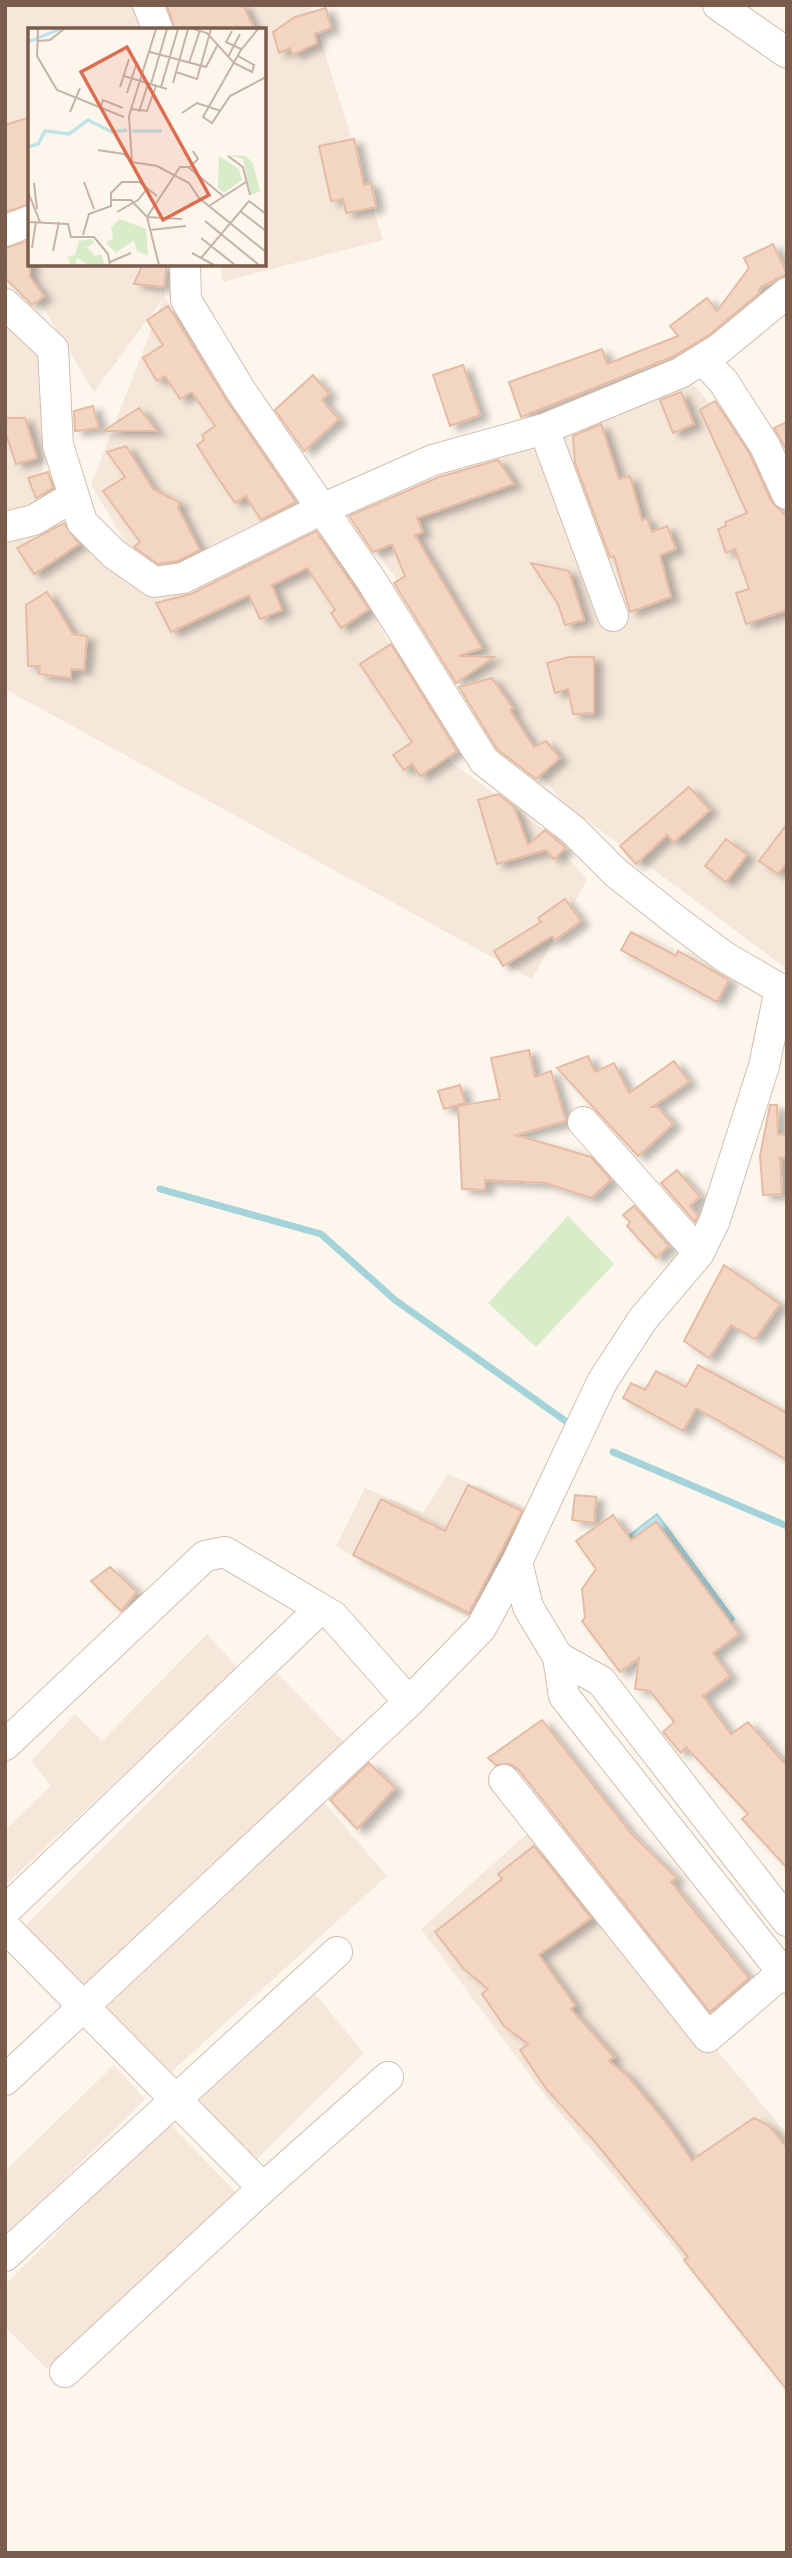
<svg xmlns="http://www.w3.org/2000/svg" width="792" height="2558" font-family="Signika,sans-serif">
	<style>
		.residential { fill: #f5e8da }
		.green { fill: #d8ecc9 }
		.water { fill: #bfe3e8; stroke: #a5d3da; stroke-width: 2 }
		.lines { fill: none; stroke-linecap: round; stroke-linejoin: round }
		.stream { stroke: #a5d3da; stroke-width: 7 }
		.building { fill: #f3d5c3; stroke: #e6bba3; stroke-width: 2; filter: url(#shadow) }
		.minor-casing { stroke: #d1beb0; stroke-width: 32 }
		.minor { stroke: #fff; stroke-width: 30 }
		.inset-river { fill: none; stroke: #bfe3e8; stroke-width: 3.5 }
		.inset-road { fill: none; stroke: #c5b3a7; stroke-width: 2 }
		.view { fill: #dc6d51; fill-opacity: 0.15; stroke: #dc6d51; stroke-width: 3.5 }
		.inset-edge { fill: none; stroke: #7a5c4d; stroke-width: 3.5 }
	</style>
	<defs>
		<filter id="shadow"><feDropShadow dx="8" dy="4.5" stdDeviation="3.5" flood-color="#0004"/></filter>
	</defs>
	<rect width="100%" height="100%" fill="#fdf6ec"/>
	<path class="residential" d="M 5,5 L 132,5 L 140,30 L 30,30 L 30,176 L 5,186 Z
		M 153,5 L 310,5 L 383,240 L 223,282 L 220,264 L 264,264 L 264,30 L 162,30 Z
		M 14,259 L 30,264 L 167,264 L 164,296 L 290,505 L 152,587 L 91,485 L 163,299 L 94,392 Z
		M 5,316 L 53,360 L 38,511 L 162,597 L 322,515 L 451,762 L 544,830 L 587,880 L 532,979 L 5,689 Z
		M 692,383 L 730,426 L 787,554 L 787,969 L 561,801 L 349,515 Z
		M 448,1474 L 531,1510 L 478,1621 L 404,1586 L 336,1546 L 365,1488 L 423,1513 Z
		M 207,1634 L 238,1668 L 5,1885 L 5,1830 L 51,1786 L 31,1761 L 75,1714 L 102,1741 Z
		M 277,1673 L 344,1742 L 87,1987 L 25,1926 Z
		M 323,1801 L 387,1876 L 168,2075 L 104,2010 Z
		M 532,1829 L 787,2134 L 787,2390 L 667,2238 L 547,2098 L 421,1929 Z
		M 311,1989 L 364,2053 L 252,2164 L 190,2098 Z
		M 114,2065 L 145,2099 L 5,2238 L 5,2171 Z
		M 168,2122 L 238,2194 L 47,2369 L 5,2327 L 5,2285 Z"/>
	<path class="green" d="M 568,1216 L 614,1264 L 536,1347 L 488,1303 Z"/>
	<path class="water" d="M 657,1514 L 734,1619 L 706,1637 L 630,1535 Z"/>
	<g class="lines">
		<path class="stream" d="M 160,1189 L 321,1234 L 395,1300 L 574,1427
			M 613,1452 L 787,1526"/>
	</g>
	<path class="building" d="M 167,5 L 243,5 L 255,30 L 175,30 Z
		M 326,8 L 331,28 L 315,34 L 317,43 L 293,55 L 290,48 L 279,53 L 273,32 L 295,17 Z
		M 30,117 L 30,204 L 5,212 L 5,125 Z
		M 354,139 L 364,185 L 371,183 L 376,207 L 346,213 L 343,199 L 331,201 L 319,146 Z
		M 30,240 L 30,277 L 44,296 L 32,305 L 5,278 L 5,248 Z
		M 773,244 L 787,274 L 761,287 L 758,294 L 709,335 L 672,357 L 521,417 L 509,382 L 602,349 L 607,364 L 678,336 L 670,326 L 707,298 L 717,311 L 749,268 L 744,258 Z
		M 143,264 L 167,264 L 164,287 L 134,284 Z
		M 168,306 L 227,401 L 296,502 L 261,520 L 246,496 L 235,503 L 216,475 L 197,445 L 204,440 L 202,435 L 215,426 L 192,392 L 180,399 L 165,376 L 157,381 L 143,358 L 163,345 L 147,320 Z
		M 463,365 L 480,415 L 450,426 L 433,375 Z
		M 313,375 L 329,394 L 322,400 L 339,419 L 304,451 L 275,410 Z
		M 681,392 L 694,424 L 673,433 L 660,400 Z
		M 715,401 L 750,454 L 771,501 L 787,517 L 787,610 L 746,624 L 736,593 L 749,589 L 735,549 L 726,553 L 718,529 L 726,526 L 725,522 L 747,513 L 700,410 Z
		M 93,406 L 99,428 L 75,431 L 74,411 Z
		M 139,408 L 157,431 L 103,431 Z
		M 5,418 L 25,418 L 37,458 L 16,464 L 5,431 Z
		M 787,422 L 787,451 L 774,428 Z
		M 601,424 L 619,479 L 630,476 L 642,520 L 647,518 L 652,532 L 667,526 L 676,549 L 660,555 L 671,597 L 630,612 L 614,556 L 610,557 L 575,463 L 573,436 Z
		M 126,446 L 153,489 L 180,503 L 178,508 L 200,550 L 178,561 L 158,564 L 134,547 L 140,542 L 103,491 L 125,477 L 107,452 Z
		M 498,460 L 514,484 L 417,518 L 423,532 L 415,535 L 482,648 L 459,656 L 494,657 L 456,683 L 394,583 L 405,576 L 392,544 L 373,552 L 349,516 L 439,477 Z
		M 48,472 L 53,488 L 36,498 L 28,478 Z
		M 64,523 L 79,544 L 34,574 L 17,548 Z
		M 316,531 L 369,609 L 341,628 L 331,613 L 335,610 L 307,568 L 272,585 L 282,610 L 260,619 L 249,595 L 171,632 L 156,603 L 191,594 Z
		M 531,563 L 569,571 L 584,620 L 565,625 L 558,604 Z
		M 47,592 L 73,634 L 87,636 L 84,670 L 71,669 L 71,678 L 39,674 L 40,666 L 28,666 L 26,605 Z
		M 391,644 L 457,751 L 420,776 L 412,764 L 404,770 L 393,755 L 412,742 L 360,664 Z
		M 569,657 L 594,657 L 594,713 L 573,714 L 568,689 L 555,693 L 547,663 Z
		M 492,678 L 513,708 L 510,710 L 534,747 L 546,741 L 560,758 L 536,779 L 497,749 L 459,687 Z
		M 689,787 L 710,810 L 674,842 L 667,835 L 636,864 L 620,846 Z
		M 498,794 L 514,807 L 528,845 L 545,830 L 566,848 L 554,859 L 546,850 L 497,864 L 478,800 Z
		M 787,824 L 787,863 L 778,874 L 759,861 Z
		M 726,839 L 747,855 L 726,882 L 705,866 Z
		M 565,899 L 581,921 L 555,940 L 552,936 L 503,966 L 494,951 L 541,922 L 538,918 Z
		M 631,932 L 676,956 L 678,951 L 729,980 L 717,1002 L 621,950 Z
		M 529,1050 L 535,1077 L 551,1071 L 566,1121 L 516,1135 L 591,1157 L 611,1180 L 591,1198 L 546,1183 L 485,1180 L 485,1190 L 462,1189 L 458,1106 L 500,1099 L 491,1058 Z
		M 588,1056 L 595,1072 L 614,1063 L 629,1093 L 674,1061 L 689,1082 L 652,1107 L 658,1107 L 673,1124 L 638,1156 L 557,1068 Z
		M 460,1085 L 465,1103 L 444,1109 L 438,1091 Z
		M 770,1105 L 777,1105 L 778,1134 L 787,1135 L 787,1159 L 780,1157 L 782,1194 L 763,1195 L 760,1156 Z
		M 677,1170 L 700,1197 L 690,1206 L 698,1216 L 695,1222 L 661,1183 Z
		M 634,1206 L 669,1246 L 656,1258 L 627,1226 L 630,1222 L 623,1215 Z
		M 724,1265 L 780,1304 L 755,1339 L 731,1325 L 709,1358 L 684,1341 Z
		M 698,1365 L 787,1413 L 787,1460 L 696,1408 L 683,1431 L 623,1398 L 631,1383 L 645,1390 L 656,1371 L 686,1387 Z
		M 468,1485 L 522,1511 L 469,1613 L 353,1555 L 381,1499 L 445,1531 Z
		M 575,1495 L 596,1497 L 594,1523 L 572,1520 Z
		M 613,1515 L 631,1540 L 656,1522 L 739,1634 L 713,1653 L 730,1676 L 703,1696 L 731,1734 L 748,1722 L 787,1766 L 787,1868 L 742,1819 L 748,1814 L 686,1747 L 681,1753 L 663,1732 L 674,1722 L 650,1691 L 635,1689 L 639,1658 L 620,1672 L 582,1621 L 585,1618 L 582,1589 L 596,1569 L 576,1541 Z
		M 110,1567 L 137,1592 L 121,1611 L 91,1581 Z
		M 542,1720 L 631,1833 L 677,1878 L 671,1882 L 749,1978 L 710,2012 L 518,1769 L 510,1764 L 496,1765 L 488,1758 Z
		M 369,1763 L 395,1788 L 357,1829 L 330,1800 Z
		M 534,1846 L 591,1918 L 539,1955 L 575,2005 L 571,2009 L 614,2057 L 609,2061 L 627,2075 L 668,2125 L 692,2160 L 754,2118 L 769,2126 L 787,2147 L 787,2390 L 684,2260 L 688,2257 L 596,2143 L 547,2090 L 520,2050 L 528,2044 L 504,2026 L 482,1994 L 488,1989 L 464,1969 L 435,1932 L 502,1879 L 498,1874 Z"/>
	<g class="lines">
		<g class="minor-casing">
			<path id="minor" d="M 148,5 L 158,30
				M 718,5 L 787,53
				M 5,231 L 30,221
				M 185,264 L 186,300 L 241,391 L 371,580 L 484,761 L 573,830 L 616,873 L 678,922 L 725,957 L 780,989 L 787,1005
				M 5,304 L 53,349 L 58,445 L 82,522 L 114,554 L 154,582 L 183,578 L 322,509 L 433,460 L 544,429 L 680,373 L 719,349 L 787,293
				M 703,360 L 723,381 L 765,446 L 787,494
				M 544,429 L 613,616
				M 5,527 L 34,520 L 74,496
				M 583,1122 L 699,1253
				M 517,1562 L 528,1607 L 558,1657 L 564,1696 L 787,1978
				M 558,1657 L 601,1681 L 787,1921
				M 5,1745 L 205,1556 L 225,1552 L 333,1616 L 409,1702
				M 504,1780 L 708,2037 L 782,1973
				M 5,1911 L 320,1609
				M 5,1927 L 263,2188
				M 5,2080 L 409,1702 L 481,1628 L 517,1562 L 602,1382 L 643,1319 L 699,1253 L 715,1220 L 764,1066 L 780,989
				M 5,2256 L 337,1952
				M 65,2372 L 263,2188 L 388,2077"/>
		</g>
		<use href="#minor" class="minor"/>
	</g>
	<g transform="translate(28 28)">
		<rect width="238" height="238" fill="#fdf6ec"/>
		<path d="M 199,127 L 218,128 L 225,135 L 232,163 L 223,167 L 215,131 ZM 191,128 L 211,141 L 214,152 L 196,165 L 190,160 ZM 92,191 L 118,201 L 120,228 L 109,223 L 106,212 L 88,225 L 78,215 L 85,210 L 83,199 ZM 64,211 L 66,215 L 59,219 L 67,228 L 73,226 L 77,237 L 60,237 L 49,230 L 48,236 L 43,237 L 39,229 L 47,227 L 51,213 Z" fill="#d8ecc9"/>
		<path class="inset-river" d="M 0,14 L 32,1M 104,103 L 134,103M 0,119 L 10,116 L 17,103 L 41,106 L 60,92 L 84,104 L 99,102"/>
		<path class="inset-road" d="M 10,1 L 9,28 L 29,62 L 96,89M 166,1 L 179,5 L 206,35 L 224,44 L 226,37 L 210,28M 230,1 L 213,22 L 175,89 L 184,95 L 202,68 L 238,49M 204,3 L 198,14 L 213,21M 10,13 L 22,12 L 36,1M 122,24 L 178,39 L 189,18M 200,29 L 212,6M 161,35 L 172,2M 148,44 L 169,51 L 183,1M 96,48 L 139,61M 145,55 L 160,1M 123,56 L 139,1M 92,59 L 101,31M 133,59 L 150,1M 99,65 L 109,34M 73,78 L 75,72 L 95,80M 103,81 L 119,83 L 128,58M 42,84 L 52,60M 111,84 L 120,56M 154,85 L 169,75 L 193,83M 70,122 L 96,126 L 104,134 L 129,138 L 161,155 L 171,170 L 238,224M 200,128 L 215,139 L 222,167M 104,134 L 101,88 L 128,1M 161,140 L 170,131 L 165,123M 56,154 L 66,181M 6,155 L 9,181M 0,164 L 12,194M 84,172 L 103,172 L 119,189 L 154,191M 181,178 L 218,154M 212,183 L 238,203M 89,184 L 110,172 L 118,162M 177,193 L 231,237M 0,194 L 40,196 L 43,209 L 66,209 L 80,226 L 82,237M 122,202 L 158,198M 55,207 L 61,186 L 83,178 L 83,165 L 94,154 L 111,154 L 129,168M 173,210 L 207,237M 4,220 L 8,193M 25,223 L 31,194M 164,225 L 186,237M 173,230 L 221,173 L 238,186M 82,234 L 103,225M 131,237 L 119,189 L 152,139 L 160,139 L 195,168"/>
		<path class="view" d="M 99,19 L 181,167 L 135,192 L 53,44 Z"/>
		<rect width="238" height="238" class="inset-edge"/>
	</g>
	<rect width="792" height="2558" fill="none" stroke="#7a5c4d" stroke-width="14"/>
</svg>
